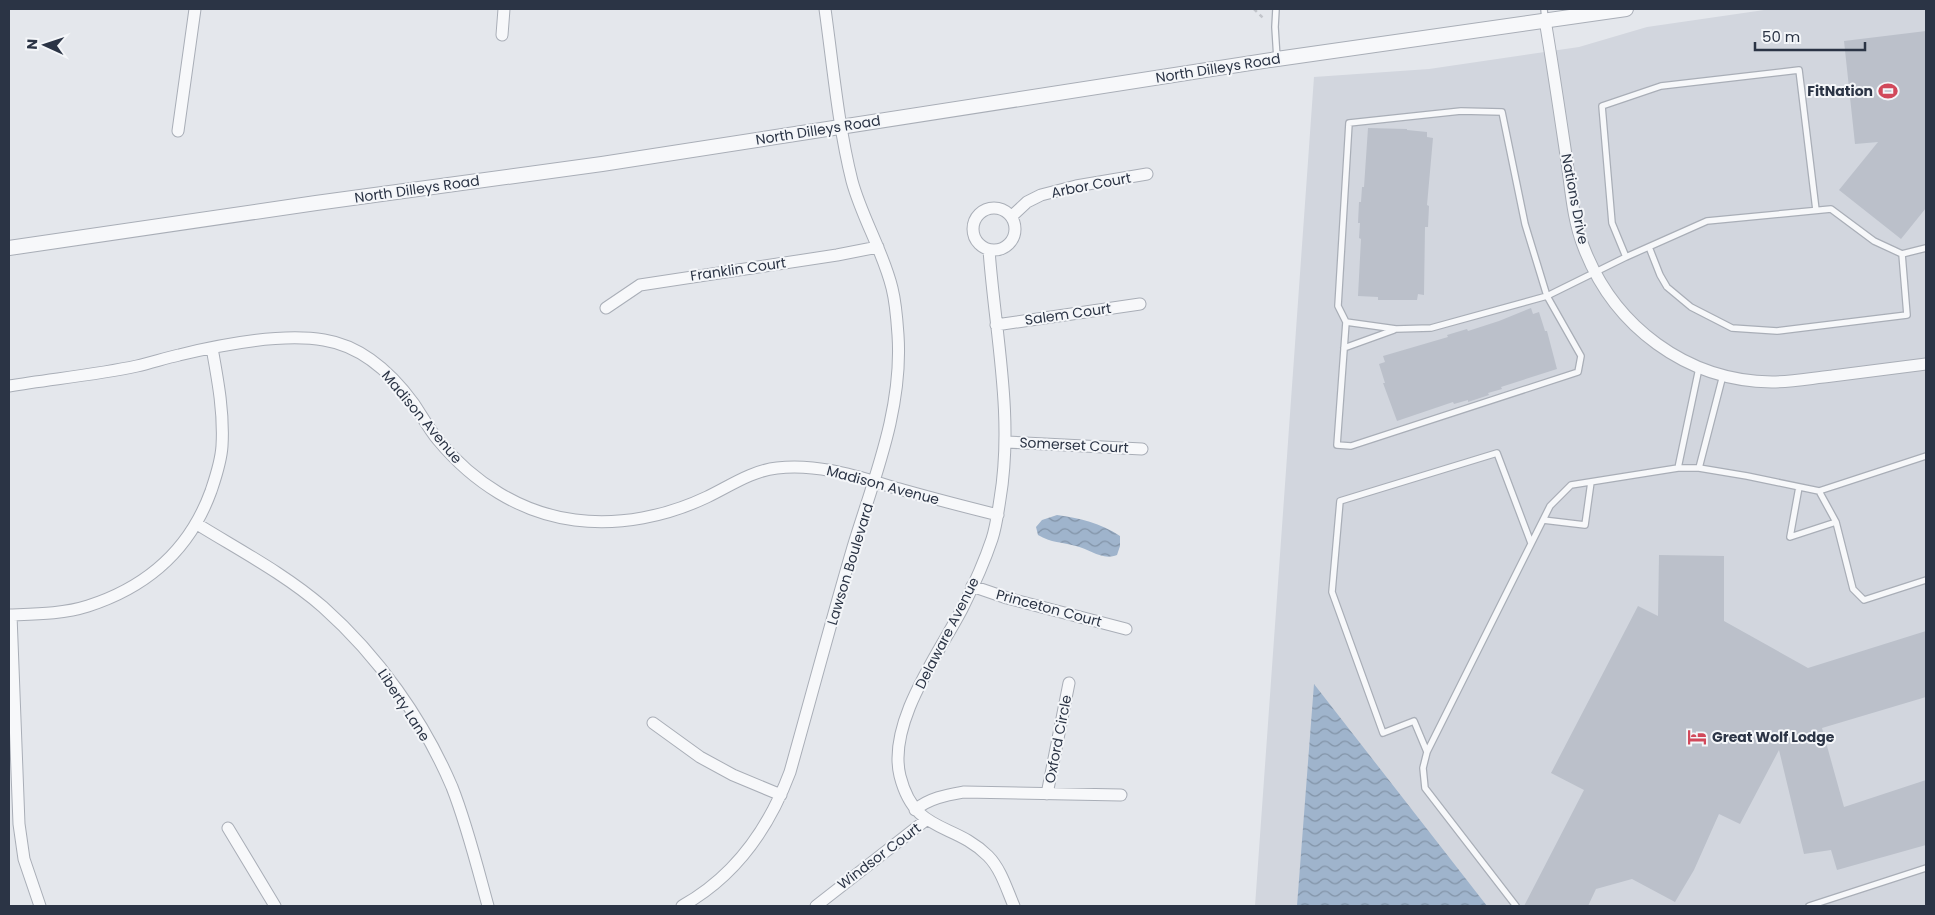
<svg xmlns="http://www.w3.org/2000/svg" width="1935" height="915" font-family="Poppins,sans-serif">
	<style>
		.built { fill: #d2d6de }
		.water { fill: url(#water-waves) }
		.building { fill: #bbc0ca }
		.lines { fill: none; stroke-linecap: round; stroke-linejoin: round }
		.service-casing { stroke: #a9aeb7; stroke-width: 8 }
		.minor-casing { stroke: #a9aeb7; stroke-width: 13 }
		.tertiary-casing { stroke: #a9aeb7; stroke-width: 16 }
		.path { stroke: #c2c5cb; stroke-width: 2.5; stroke-dasharray: 4 4; stroke-linecap: butt }
		.service { stroke: #f7f8fa; stroke-width: 5.5 }
		.minor { stroke: #f7f8fa; stroke-width: 11 }
		.tertiary { stroke: #f7f8fa; stroke-width: 14 }
		.labels { text-anchor: middle; dominant-baseline: central; stroke-width: 4; stroke-linejoin: round; paint-order: stroke }
		.street-label { font-size: 14px; fill: #2b3445; stroke: #f4f6f9 }
		.poi-label { font-size: 14px; font-weight: bold; fill: #2b3445; stroke: #f4f6f9; text-anchor: end }
	</style>
	<defs>
		<pattern id="water-waves" width="16" height="10" patternUnits="userSpaceOnUse" patternTransform="scale(1.25)"><rect width="16" height="10" fill="#9fb4cc"/><path d="M0 5q4-4 8 0t8 0" fill="none" stroke="#8293a7"/></pattern>
	</defs>
	<rect width="100%" height="100%" fill="#e4e7ec"/>
	<path class="built" d="M 1771,9 L 1926,9 L 1926,906 L 1255,906 L 1314,77 L 1429,69 L 1579,47 L 1647,27 Z"/>
	<path class="water" d="M 1057,515 C 1079,518 1101,523 1120,536 L 1120,546 L 1117,555 C 1102,561 1090,549 1076,546 C 1062,542 1051,543 1038,535 L 1036,527 L 1042,520 Z
		M 1314,684 L 1487,906 L 1297,906 Z"/>
	<path class="building" d="M 1926,31 L 1926,208 L 1901,239 L 1839,190 L 1878,142 L 1855,144 L 1844,41 Z
		M 1368,128 L 1407,129 L 1407,130 L 1427,132 L 1427,137 L 1433,138 L 1427,205 L 1429,206 L 1428,227 L 1425,227 L 1424,295 L 1418,294 L 1417,300 L 1378,300 L 1378,297 L 1358,296 L 1361,239 L 1359,238 L 1360,223 L 1358,223 L 1359,202 L 1361,202 L 1362,187 L 1364,187 Z
		M 1531,308 L 1533,314 L 1539,312 L 1545,331 L 1547,331 L 1557,369 L 1501,387 L 1502,389 L 1488,393 L 1489,395 L 1468,402 L 1468,400 L 1454,404 L 1453,402 L 1397,421 L 1383,383 L 1385,383 L 1379,364 L 1385,362 L 1383,356 L 1448,337 L 1447,335 L 1467,329 L 1468,331 L 1499,321 Z
		M 1659,555 L 1724,556 L 1724,621 L 1808,668 L 1926,631 L 1926,697 L 1822,728 L 1844,807 L 1926,780 L 1926,845 L 1837,870 L 1831,850 L 1804,854 L 1779,750 L 1740,824 L 1719,814 L 1694,870 L 1675,902 L 1632,879 L 1596,889 L 1588,906 L 1524,906 L 1584,790 L 1551,773 L 1638,606 L 1658,616 Z"/>
	<g class="lines">
		<g class="service-casing">
			<path id="service" d="M 1276,9 L 1275,27 L 1277,59
				M 1544,9 L 1545,20
				M 1461,111 L 1502,112 L 1525,224 L 1547,296 L 1581,356 L 1578,372 L 1351,446 L 1337,445 L 1346,322 L 1338,306 L 1349,123 Z
				M 1649,247 L 1660,275 L 1667,287 L 1691,307 L 1732,328 L 1777,331 L 1907,315 L 1902,254
				M 1626,257 L 1612,223 L 1602,106 L 1661,86 L 1799,70 L 1816,210
				M 1346,322 L 1396,329 L 1431,328 L 1547,296 L 1626,257 L 1707,221 L 1831,209 L 1874,241 L 1902,254 L 1926,248
				M 1344,348 L 1394,330
				M 1678,468 L 1699,368
				M 1699,468 L 1723,375
				M 1799,487 L 1790,537 L 1836,522
				M 1819,491 L 1926,456
				M 1543,520 L 1585,525 L 1591,482
				M 1427,752 L 1414,721 L 1383,733 L 1332,592 L 1340,501 L 1497,453 L 1531,543
				M 1516,906 L 1425,788 L 1423,768 L 1427,752 L 1550,506 L 1571,485 L 1678,468 L 1699,468 L 1747,476 L 1819,491 L 1836,522 L 1853,589 L 1864,600 L 1926,580
				M 1809,906 L 1926,868"/>
		</g>
		<g class="minor-casing">
			<path id="minor" d="M 1545,20 C 1553,67 1560,115 1567,162 C 1571,190 1573,221 1584,248 C 1614,326 1686,381 1772,382 C 1792,382 1812,378 1832,376 C 1864,372 1895,368 1926,364
				M 502,35 L 504,9
				M 178,131 L 195,9
				M973 229a21 21 0 1 1 42 0a21 21 0 1 1-42 0Z
				M 1012,216 L 1027,202 L 1041,195 L 1076,186 L 1147,174
				M 989,250 C 995,333 1014,416 1000,499 C 998,512 996,527 992,539 C 984,563 973,587 962,609 C 939,653 887,723 900,776 C 915,835 953,821 988,856 C 1001,869 1007,890 1014,906
				M 606,308 L 640,285 L 837,255 L 878,247
				M 996,325 L 1140,304
				M 9,386 C 51,379 95,375 137,366 C 151,363 165,358 179,355 C 220,345 282,333 324,340 C 362,346 392,374 414,404 C 422,416 429,429 438,440 C 473,482 520,513 575,520 C 620,526 667,516 707,497 C 730,486 751,471 777,468 C 821,463 861,478 903,490 C 935,499 966,507 998,515
				M 1006,442 L 1142,449
				M 197,524 C 239,550 285,574 323,607 C 378,656 423,719 452,787 C 467,825 477,866 488,906
				M 972,586 L 1007,598 L 1126,629
				M 9,615 C 35,614 63,614 88,606 C 147,587 190,549 211,491 C 216,476 221,462 222,446 C 224,413 218,381 212,348
				M 11,615 L 19,824 L 24,859 L 40,906
				M 653,723 L 700,757 L 733,775 L 781,795
				M 1047,794 L 1069,683
				M 915,810 C 929,798 947,795 964,792 L 1121,795
				M 228,828 L 275,906
				M 682,906 C 736,876 769,828 790,772 C 811,697 831,622 853,547 C 874,478 903,409 898,335 C 897,320 896,304 892,288 C 883,251 862,218 852,181 C 838,125 833,66 825,9
				M 816,906 L 926,820"/>
		</g>
		<g class="tertiary-casing">
			<path id="tertiary" d="M 9,248 L 316,203 L 602,164 L 1277,59 L 1626,9"/>
		</g>
		<path class="path" d="M 1254,9 L 1265,20"/>
		<use href="#service" class="service"/>
		<use href="#minor" class="minor"/>
		<use href="#tertiary" class="tertiary"/>
	</g>
	<defs>
		<g id="stadium-bare" transform="scale(1.5)"><path d="M0-5a6.5 5 0 1 0 0 10a6.5 5 0 1 0 0-10ZM-3.5-1.8h7v3.6h-7Z" fill="#d1495b" stroke="#f4f6f9" stroke-width="2.5" paint-order="stroke"/></g>
		<g id="hotel-bare" transform="scale(1.5)"><path d="M-6-4.5h1.5V1H6V5H4.5V3h-9V5H-6ZM-4 0a1.8 1.8 0 1 1 3.6 0ZM.5 0V-2.5h3Q6-2.5 6 0Z" fill="#d1495b" stroke="#f4f6f9" stroke-width="2.5" paint-order="stroke"/></g>
	</defs>
	<g fill-rule="evenodd">
		<use href="#stadium-bare" x="1888" y="91"/>
		<use href="#hotel-bare" x="1697" y="737"/>
	</g>
	<g class="labels">
		<g class="street-label">
			<text transform="translate(1218 68) rotate(-9)">North Dilleys Road</text>
			<text transform="translate(818 130) rotate(-9)">North Dilleys Road</text>
			<text transform="translate(1091 185) rotate(-11)">Arbor Court</text>
			<text transform="translate(417 189) rotate(-8)">North Dilleys Road</text>
			<text transform="translate(1575 199) rotate(79)">Nations Drive</text>
			<text transform="translate(738 269) rotate(-8)">Franklin Court</text>
			<text transform="translate(1068 314) rotate(-8)">Salem Court</text>
			<text transform="translate(422 417) rotate(50)">Madison Avenue</text>
			<text transform="translate(1074 445) rotate(3)">Somerset Court</text>
			<text transform="translate(883 485) rotate(15)">Madison Avenue</text>
			<text transform="translate(850 564) rotate(-73)">Lawson Boulevard</text>
			<text transform="translate(1049 608) rotate(15)">Princeton Court</text>
			<text transform="translate(947 633) rotate(-63)">Delaware Avenue</text>
			<text transform="translate(404 705) rotate(57)">Liberty Lane</text>
			<text transform="translate(1058 739) rotate(-79)">Oxford Circle</text>
			<text transform="translate(879 856) rotate(-37)">Windsor Court</text>
		</g>
		<g class="poi-label">
			<text x="1873" y="91">FitNation</text>
			<text x="1712" y="737" text-anchor="start">Great Wolf Lodge</text>
		</g>
	</g>
	<rect width="1935" height="915" fill="none" stroke="#2b3445" stroke-width="20"/>
	<g transform="translate(45 45) rotate(273)" stroke="#f4f6f9" stroke-width="4" paint-order="stroke">
	<path d="M0-4L9 19L0 12L-9 19Z" fill="#2b3445"/>
	<text y="-8" font-size="14" font-weight="bold" text-anchor="middle" fill="#2b3445">N</text>
	</g>
	<path d="M1755 42v8h110v-8" fill="none" stroke="#2b3445" stroke-width="2.5"/>
	<text x="1762" y="42" font-size="15" fill="#2b3445" stroke="#f4f6f9" stroke-width="4" paint-order="stroke">50 m</text>
</svg>
